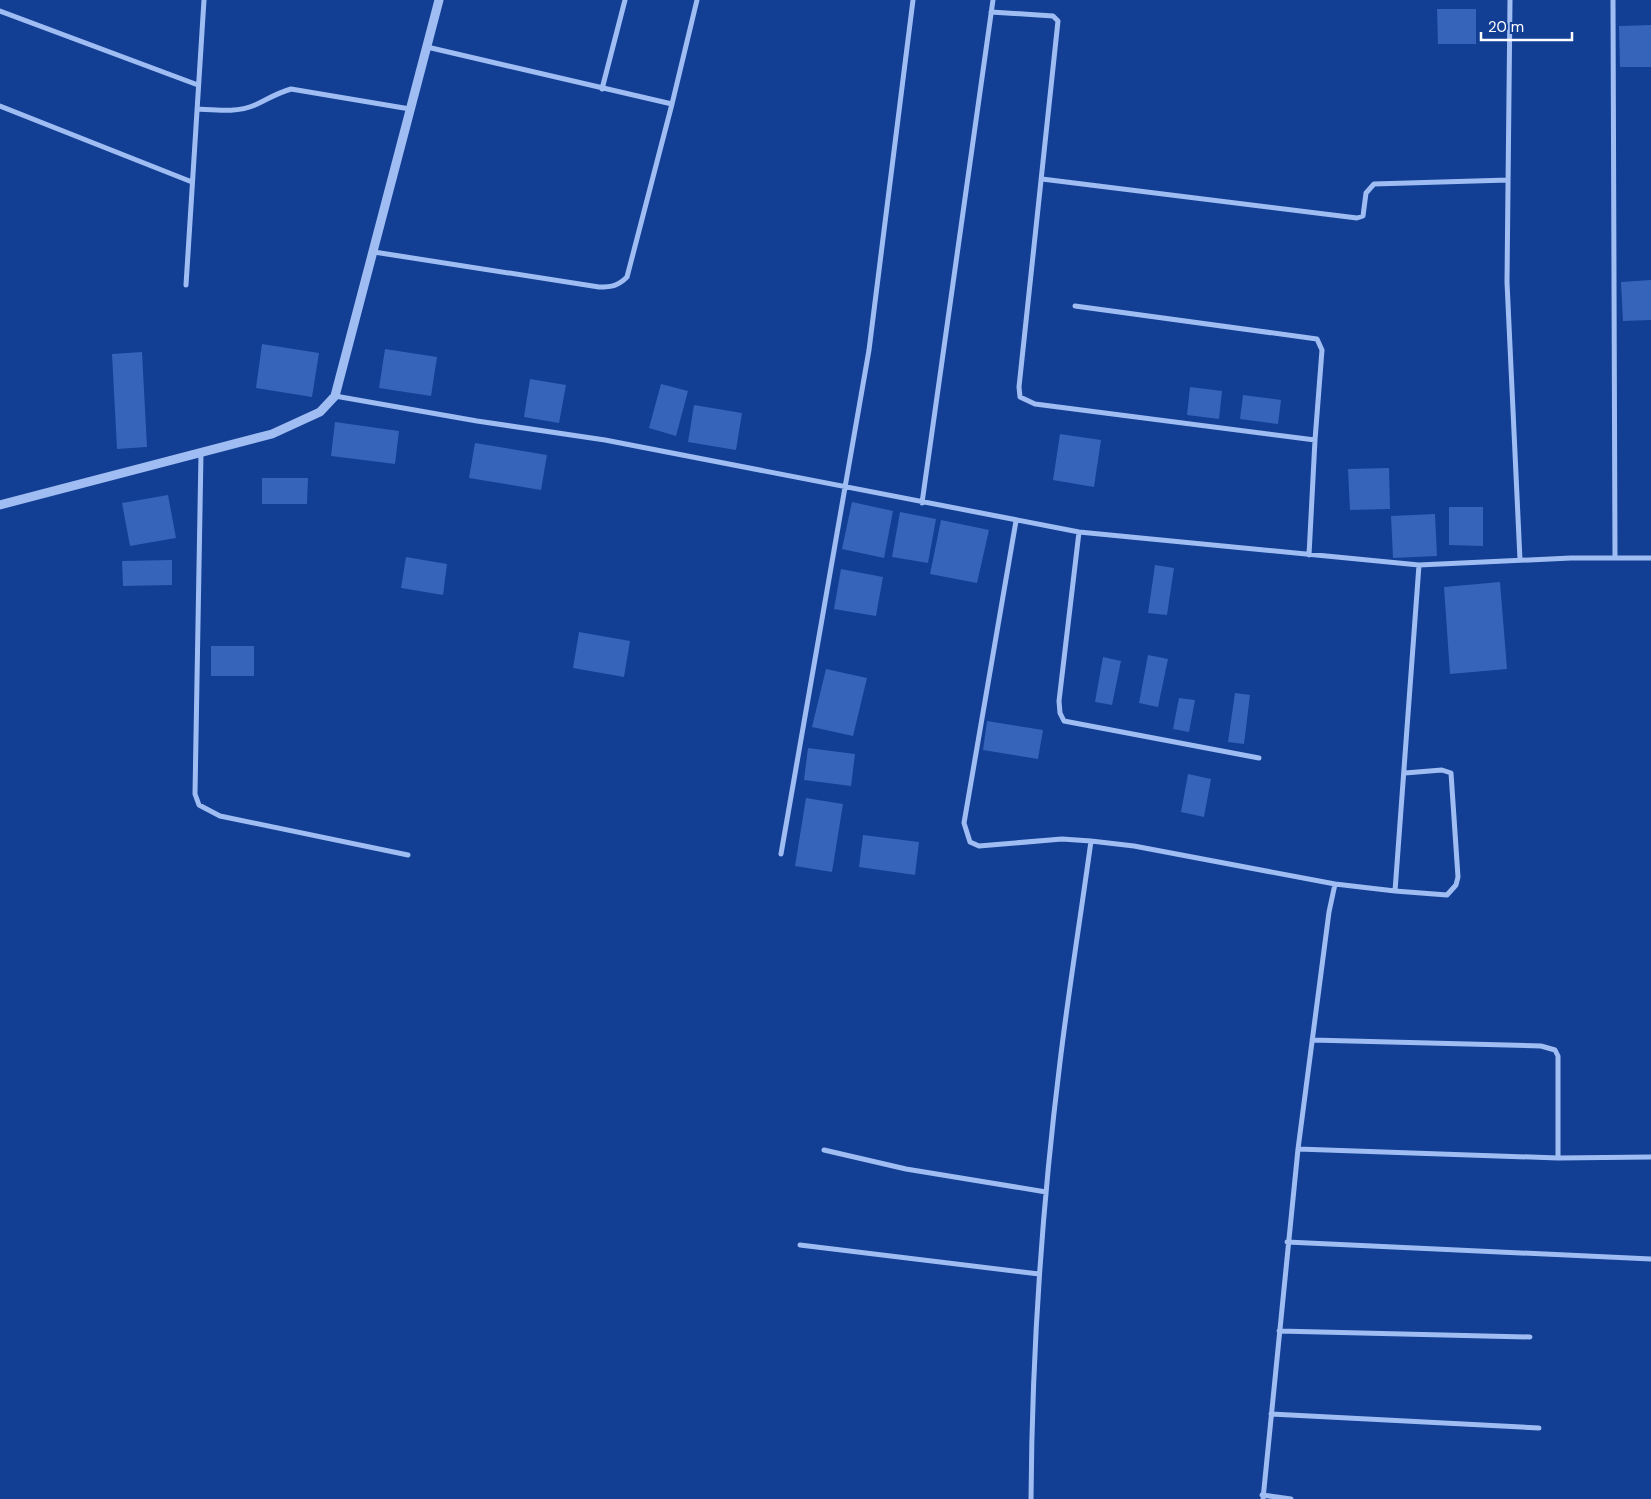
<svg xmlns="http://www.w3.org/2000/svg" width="1651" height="1499" font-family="'DM Sans',sans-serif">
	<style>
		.building { fill: #3664ba }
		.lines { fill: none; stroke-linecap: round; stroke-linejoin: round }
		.minor { stroke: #9fbdf2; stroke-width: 5 }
		.tertiary { stroke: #9fbdf2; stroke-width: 9 }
	</style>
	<rect width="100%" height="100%" fill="#123e93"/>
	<path class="building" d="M 1437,9 L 1476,9 L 1476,44 L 1438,44 Z
		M 1651,25 L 1651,67 L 1620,67 L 1619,26 Z
		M 1651,280 L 1651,320 L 1623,321 L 1621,282 Z
		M 262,344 L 319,353 L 312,397 L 256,388 Z
		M 385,349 L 437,357 L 431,396 L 379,388 Z
		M 142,352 L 147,447 L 117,449 L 112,354 Z
		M 530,379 L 566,385 L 559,423 L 524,417 Z
		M 661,384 L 688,391 L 676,436 L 649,428 Z
		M 1190,387 L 1222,391 L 1219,419 L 1187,415 Z
		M 1243,395 L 1281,400 L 1278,424 L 1240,419 Z
		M 694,405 L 742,413 L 736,450 L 688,442 Z
		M 335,422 L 399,431 L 395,464 L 331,456 Z
		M 1060,434 L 1101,440 L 1094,487 L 1053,480 Z
		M 475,443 L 547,455 L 541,490 L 469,478 Z
		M 1389,468 L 1390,509 L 1350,510 L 1348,469 Z
		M 262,478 L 308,478 L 307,504 L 262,504 Z
		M 168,495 L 176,538 L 130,546 L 122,503 Z
		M 852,502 L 893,511 L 884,558 L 842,549 Z
		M 1449,507 L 1483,507 L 1483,546 L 1449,545 Z
		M 900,512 L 936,519 L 928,563 L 892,557 Z
		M 1435,514 L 1437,556 L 1393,558 L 1391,516 Z
		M 941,520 L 989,530 L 977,583 L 930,574 Z
		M 406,557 L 447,564 L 443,595 L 401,588 Z
		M 172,560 L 172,585 L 123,586 L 122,561 Z
		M 1155,565 L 1174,568 L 1167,615 L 1148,613 Z
		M 841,569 L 883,577 L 876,616 L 834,609 Z
		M 1500,582 L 1507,669 L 1450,674 L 1444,587 Z
		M 579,632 L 630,641 L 624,677 L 573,668 Z
		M 211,646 L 254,646 L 254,676 L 211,676 Z
		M 1148,655 L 1168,659 L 1158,707 L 1139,703 Z
		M 1103,657 L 1121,661 L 1112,705 L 1095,702 Z
		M 826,669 L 867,678 L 853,736 L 812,727 Z
		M 1235,693 L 1250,695 L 1244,744 L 1228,742 Z
		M 1179,698 L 1195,700 L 1189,732 L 1173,729 Z
		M 987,721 L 1043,730 L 1038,759 L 983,750 Z
		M 808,748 L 855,754 L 851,786 L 804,780 Z
		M 1188,774 L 1211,779 L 1204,817 L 1181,812 Z
		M 806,798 L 843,804 L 832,872 L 795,866 Z
		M 863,835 L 919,842 L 915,875 L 859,867 Z"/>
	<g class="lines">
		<path class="minor" d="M 1510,0 L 1507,282 L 1520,560
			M 1613,0 L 1615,558
			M 0,11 L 198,85
			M 991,12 L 1053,16 L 1058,21 L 1019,387 L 1020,397 L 1035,404 L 1315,440 L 1309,555
			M 602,89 L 625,0
			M 672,104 L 697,0
			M 0,106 L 192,182
			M 197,109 C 216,110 237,113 255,105 C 268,99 277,93 291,89 L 410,109
			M 1042,179 L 1357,218 L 1363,216 L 1366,193 L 1374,184 L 1508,180
			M 374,252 L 599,287 C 612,287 618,286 627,277 L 672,104 L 427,47
			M 186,285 L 204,0
			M 1075,306 L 1317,339 L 1322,350 L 1315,440
			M 335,396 L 477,421 L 605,440 L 1079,532 L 1419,565 L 1571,558 L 1651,558
			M 201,453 L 195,794 L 199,805 L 220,816 L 408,855
			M 922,503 L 993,0
			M 1016,521 L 964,823 L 970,842 L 979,846 L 1062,839 L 1091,841 L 1134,846 L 1335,884
			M 1079,532 L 1059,701 L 1060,713 L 1064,721 L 1259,758
			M 781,854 L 869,350 L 913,0
			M 1395,891 L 1447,895 L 1456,885 L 1458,877 L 1451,773 L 1442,770 L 1405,773
			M 1312,1040 L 1541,1046 L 1555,1050 L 1558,1056 L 1558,1158
			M 1298,1149 L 1558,1158 L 1651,1157
			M 824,1150 L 906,1169 L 1046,1192
			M 1287,1242 L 1651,1259
			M 800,1245 L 1039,1274
			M 1279,1331 L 1530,1337
			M 1271,1414 L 1539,1428
			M 1262,1495 L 1291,1499
			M 1031,1499 C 1032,1353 1042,1207 1060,1062 C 1069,988 1081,914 1091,841
			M 1263,1499 L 1298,1149 L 1329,912 L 1335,884 L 1395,891 L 1419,565"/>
		<path class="tertiary" d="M 0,505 L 272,434 L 320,412 L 335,396 L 439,0"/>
	</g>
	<path d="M1481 32v8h91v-8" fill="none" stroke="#ffffff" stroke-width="2.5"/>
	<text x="1488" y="32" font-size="15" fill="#ffffff" stroke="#123e93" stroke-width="4" paint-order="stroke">20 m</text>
</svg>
